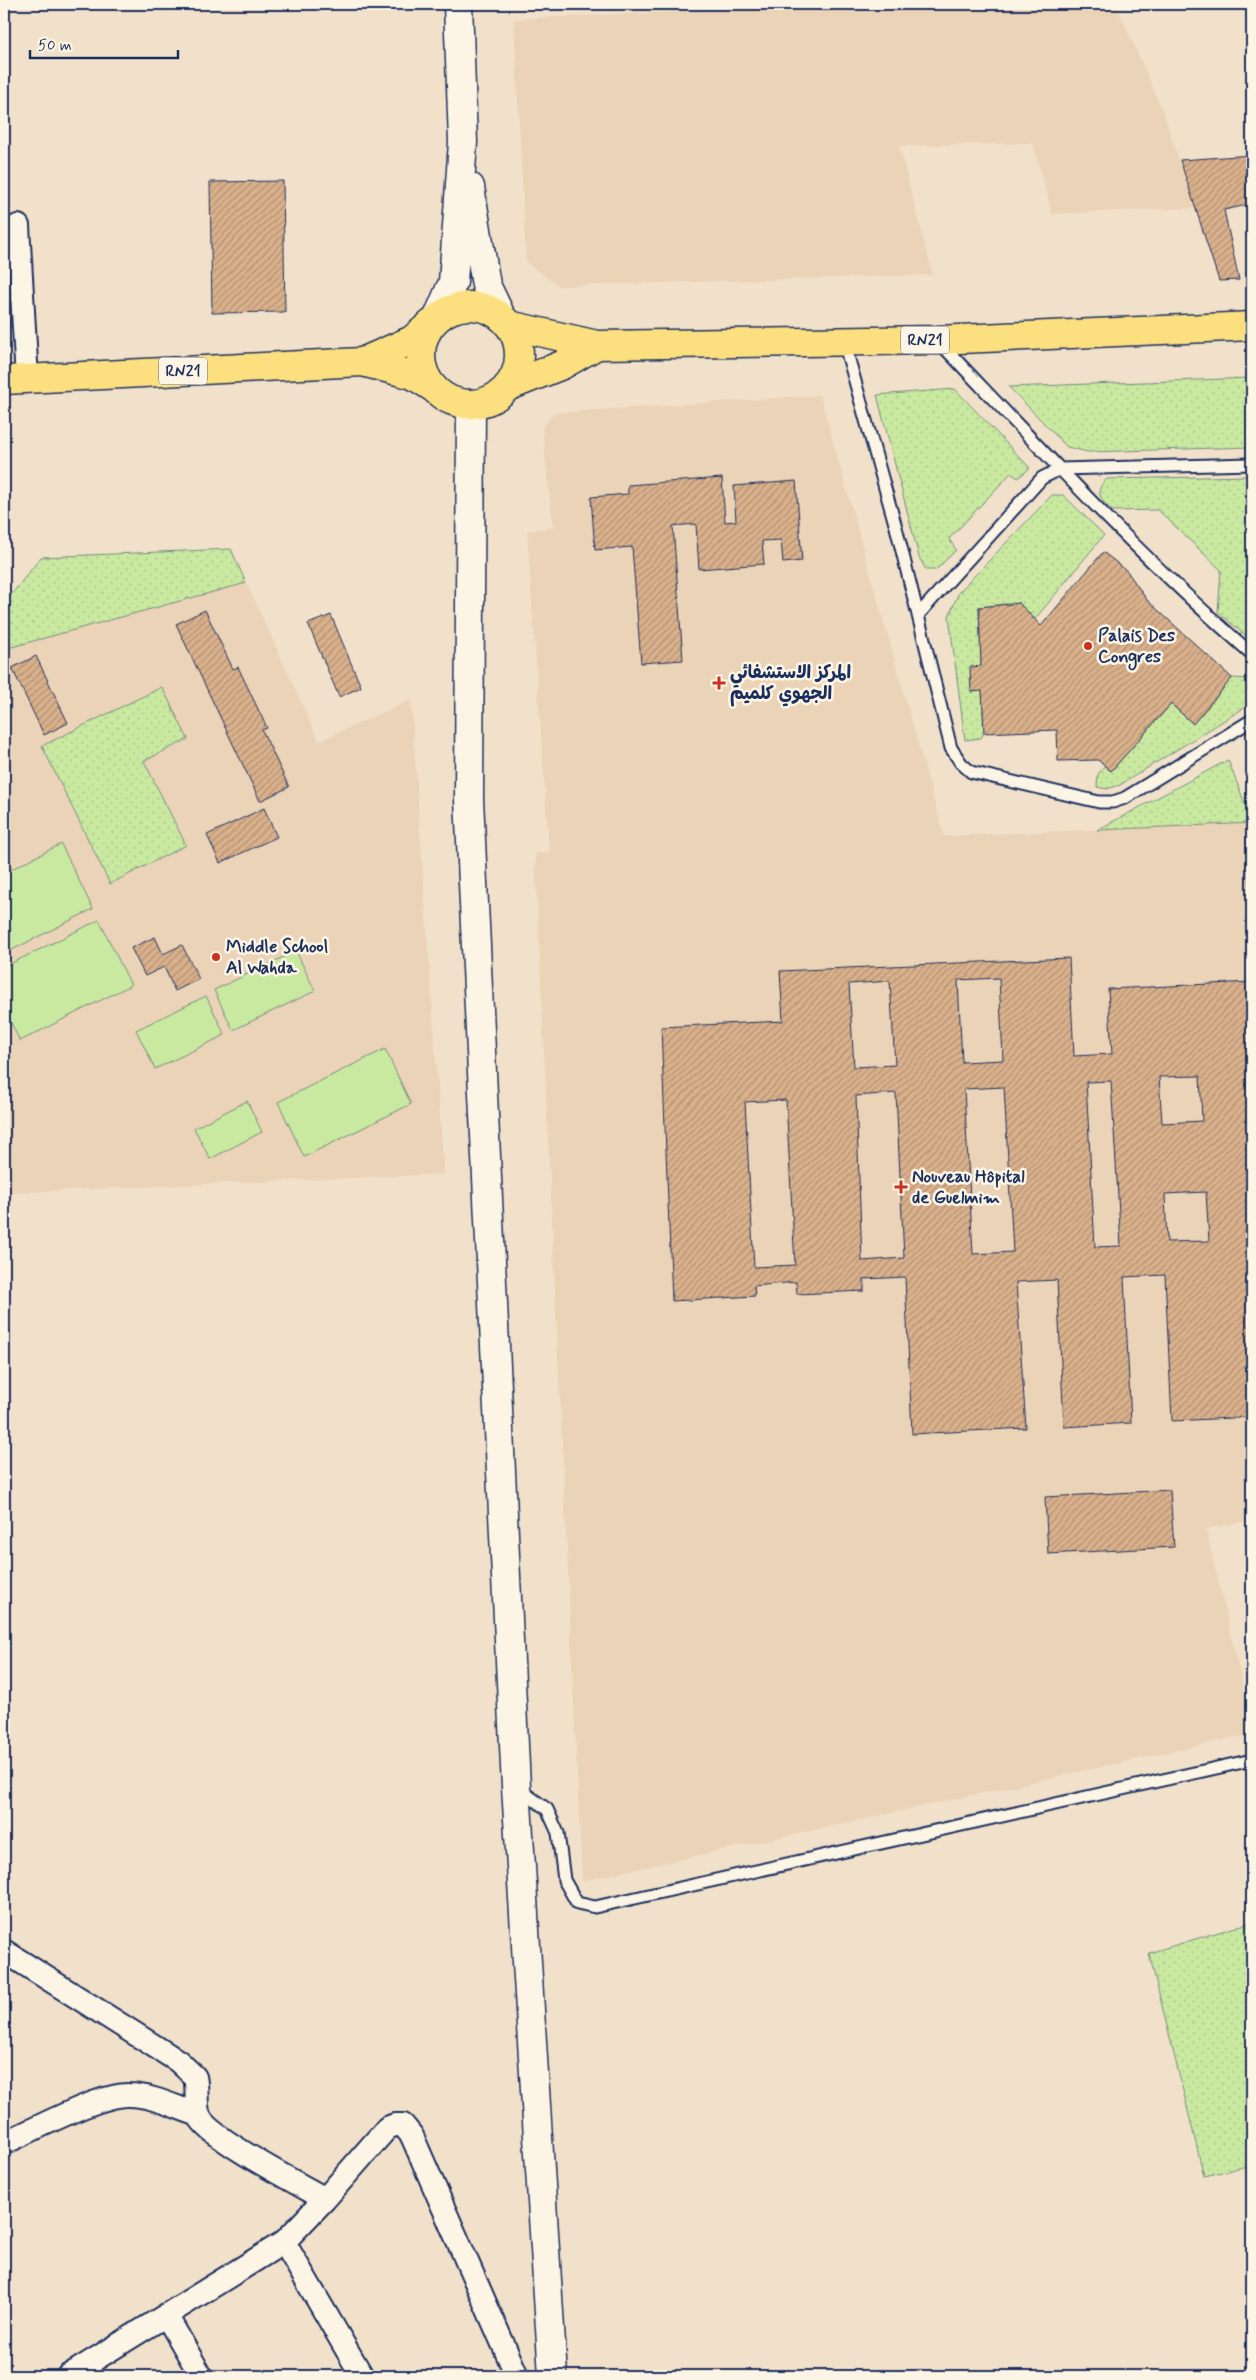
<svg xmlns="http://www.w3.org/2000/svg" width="1256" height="2380" font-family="Mynerve,'Playpen Sans Arabic',sans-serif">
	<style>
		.built { fill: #ebd3b7 }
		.grass { fill: url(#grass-dots); stroke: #728c7f }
		.park { fill: #cae9a0; stroke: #728c7f }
		.building { fill: url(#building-hatch); stroke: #1b2f5e; fill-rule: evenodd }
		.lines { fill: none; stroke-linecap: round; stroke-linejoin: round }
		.lane-casing { stroke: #1b2f5e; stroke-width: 15 }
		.street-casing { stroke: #1b2f5e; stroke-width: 26 }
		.secondary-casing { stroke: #1b2f5e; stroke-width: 31 }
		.primary-casing { stroke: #1b2f5e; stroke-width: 31 }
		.lane { stroke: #fcf5e5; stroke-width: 11 }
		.street { stroke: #fcf5e5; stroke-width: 22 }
		.secondary { stroke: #fcf5e5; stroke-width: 28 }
		.primary { stroke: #fce080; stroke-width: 28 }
		.poi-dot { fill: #c8321e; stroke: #fcf5e5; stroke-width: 2 }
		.labels { text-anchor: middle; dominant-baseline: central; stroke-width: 5; stroke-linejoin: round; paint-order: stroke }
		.shield { fill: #fcf5e5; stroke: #5e6a86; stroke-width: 1 }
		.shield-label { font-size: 16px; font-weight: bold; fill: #1b2f5e }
		.poi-label { font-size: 18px; font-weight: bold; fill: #1b2f5e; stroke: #fcf5e5; text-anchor: start }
	</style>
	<defs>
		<pattern id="grass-dots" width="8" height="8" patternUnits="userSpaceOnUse" patternTransform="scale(1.25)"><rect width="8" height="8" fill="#cae9a0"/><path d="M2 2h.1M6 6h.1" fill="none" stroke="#adc88c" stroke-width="1.8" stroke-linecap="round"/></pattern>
		<pattern id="building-hatch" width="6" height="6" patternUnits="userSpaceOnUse" patternTransform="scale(1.25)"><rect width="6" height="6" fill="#dab18b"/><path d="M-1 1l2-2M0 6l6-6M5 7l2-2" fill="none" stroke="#b09075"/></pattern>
	</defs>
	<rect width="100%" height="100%" fill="#f2e1ca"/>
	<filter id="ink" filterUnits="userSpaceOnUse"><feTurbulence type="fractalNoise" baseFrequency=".02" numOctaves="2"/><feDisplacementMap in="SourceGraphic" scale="10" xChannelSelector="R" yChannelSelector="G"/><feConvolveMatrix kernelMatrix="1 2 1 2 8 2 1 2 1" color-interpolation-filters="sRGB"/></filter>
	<g filter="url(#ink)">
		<path class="built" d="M 849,4 L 1116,4 L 1162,109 L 1195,208 L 1052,214 L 1033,143 L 899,146 L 933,275 L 559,286 L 526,263 L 514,19 Z
			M 820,395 L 944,836 L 1252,823 L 1252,1520 L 1206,1529 L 1252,1725 L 1252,1734 L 582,1881 L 535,854 L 549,852 L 527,531 L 553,527 L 542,427 L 554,413 Z
			M 231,549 L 319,741 L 411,700 L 444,1174 L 4,1193 L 4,604 L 41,557 Z"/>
		<path class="grass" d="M 1252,378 L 1252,447 L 1088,452 L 1067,447 L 1009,387 Z
			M 955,389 L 1030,468 L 1018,478 L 1011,473 L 949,539 L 956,550 L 936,570 L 926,570 L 919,557 L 877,395 Z
			M 1249,476 L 1252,477 L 1252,641 L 1218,612 L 1221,570 L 1158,510 L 1113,511 C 1102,501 1092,491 1107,479 Z
			M 1052,495 L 1063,495 L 1104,535 L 1035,619 L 1019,603 L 979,607 L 984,733 L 981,738 L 965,740 L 949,616 L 959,592 Z
			M 231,549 L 246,583 L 4,649 L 4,604 L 41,557 Z
			M 1232,678 L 1252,679 L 1252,703 L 1120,785 L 1107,789 L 1097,787 L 1098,774 L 1105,766 L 1111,771 L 1171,704 L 1193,723 Z
			M 162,687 L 188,739 L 144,761 L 186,845 L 110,884 L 42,746 Z
			M 1228,760 L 1247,809 L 1252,808 L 1252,823 L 1097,830 Z
			M 1252,1922 L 1252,2165 L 1204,2176 L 1149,1953 Z"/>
		<path class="park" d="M 61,844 L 93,909 L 4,954 L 4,873 Z
			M 99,920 L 131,985 L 20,1041 L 4,1009 L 4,967 Z
			M 296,951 L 315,991 L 233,1030 L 214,990 Z
			M 206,996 L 225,1035 L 155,1069 L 136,1030 Z
			M 385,1049 L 411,1104 L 304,1157 L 278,1102 Z
			M 247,1101 L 262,1132 L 210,1159 L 194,1128 Z"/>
		<path class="building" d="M 1252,155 L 1252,179 L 1248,180 L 1247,205 L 1224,210 L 1239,280 L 1219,281 L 1180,160 Z
			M 283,181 L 285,312 L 212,313 L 210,182 Z
			M 4,219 L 7,252 L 4,252 Z
			M 4,280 L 12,280 L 15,326 L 4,326 Z
			M 722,478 L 725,522 L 736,521 L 734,486 L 796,481 L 802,561 L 783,563 L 781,540 L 762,541 L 764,564 L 699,569 L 696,524 L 673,526 L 683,660 L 641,663 L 632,547 L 595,550 L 591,497 L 628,494 L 628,485 Z
			M 1103,552 L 1127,571 L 1147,600 L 1232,678 L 1193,724 L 1171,704 L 1111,771 L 1098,760 L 1058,761 L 1057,730 L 984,733 L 982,691 L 971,692 L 970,667 L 981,666 L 979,607 L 1019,603 L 1041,626 Z
			M 205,610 L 233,669 L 238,667 L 267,728 L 262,730 L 289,787 L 260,801 L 176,624 Z
			M 331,615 L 361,687 L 339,697 L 308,624 Z
			M 36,656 L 68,723 L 44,735 L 12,668 Z
			M 264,808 L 277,837 L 220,863 L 207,835 Z
			M 1252,838 L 1252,896 L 1250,896 L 1247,839 Z
			M 155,937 L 163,954 L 182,945 L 199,979 L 175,991 L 164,967 L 145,976 L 131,948 Z
			M 1069,958 L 1074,1056 L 1112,1054 L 1108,989 L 1252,982 L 1252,1417 L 1172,1421 L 1165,1275 L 1124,1277 L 1131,1423 L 1064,1427 L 1057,1280 L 1016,1282 L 1026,1428 L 912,1434 L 905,1277 L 864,1279 L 864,1291 L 797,1294 L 796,1282 L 754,1286 L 755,1296 L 672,1301 L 661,1027 L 783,1021 L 780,971 ZM 999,978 L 1003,1060 L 962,1062 L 958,980 ZM 890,981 L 895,1065 L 854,1067 L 849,984 ZM 1200,1076 L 1202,1121 L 1162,1123 L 1159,1077 ZM 1111,1081 L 1121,1246 L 1095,1247 L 1086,1082 ZM 1004,1087 L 1013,1252 L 973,1254 L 964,1089 ZM 896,1093 L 904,1258 L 862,1261 L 856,1096 ZM 786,1100 L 795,1265 L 754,1267 L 745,1102 ZM 1206,1192 L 1209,1241 L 1167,1242 L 1165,1194 Z
			M 1170,1490 L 1174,1547 L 1048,1554 L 1045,1497 Z"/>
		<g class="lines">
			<g class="lane-casing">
				<path id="lane" d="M 844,342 L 897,531 L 951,748 L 961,763 L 971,772 L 1099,802 L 1113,802 L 1125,798 L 1252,720
					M 940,343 C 1041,449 1141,558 1252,654
					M 918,615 L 1042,478 L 1060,469 L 1252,464
					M 519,1789 L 547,1809 L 558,1833 L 564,1880 L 577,1903 L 595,1907 L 1252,1760"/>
			</g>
			<g class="street-casing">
				<path id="street" d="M 18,226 L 27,379
					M 4,1951 L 178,2061 L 195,2077 C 198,2089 195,2105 199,2116 C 208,2138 301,2185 325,2199 L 387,2128 L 395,2125 L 403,2125 L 412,2136 L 517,2376
					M 4,2143 C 34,2130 99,2094 129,2095 C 152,2095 177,2108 199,2115
					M 325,2199 L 284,2242 L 362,2376
					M 166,2315 L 201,2376
					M 68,2376 L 284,2242"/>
			</g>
			<g class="secondary-casing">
				<path id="secondary" d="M 470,187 L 486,285 L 501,316
					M 438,317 L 453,282 L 463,142 L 458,4
					M 471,404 L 469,799 L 516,1787 L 553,2376"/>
			</g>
			<g class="primary-casing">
				<path id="primary" d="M421 355a49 49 0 1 1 98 0a49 49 0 1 1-98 0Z
					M 509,325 L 597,345 L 937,340 L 1252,326
					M 362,362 L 412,340 L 432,323
					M 4,380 L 362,362 L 413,375 L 435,389
					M 507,387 L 562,365 L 597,345"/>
			</g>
			<use href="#lane" class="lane"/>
			<use href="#street" class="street"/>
			<use href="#secondary" class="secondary"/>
			<use href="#primary" class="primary"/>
		</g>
	</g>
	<g class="poi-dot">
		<circle cx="1088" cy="646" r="5"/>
		<path d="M716.5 675.5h5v5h5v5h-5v5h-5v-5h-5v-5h5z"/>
		<circle cx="216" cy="957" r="5"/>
		<path d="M898.5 1179.5h5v5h5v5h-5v5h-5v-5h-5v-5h5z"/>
	</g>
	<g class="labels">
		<g class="shield">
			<rect x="901" y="326.5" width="48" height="27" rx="4"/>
			<rect x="159" y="357.5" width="48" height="27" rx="4"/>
		</g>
		<g class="shield-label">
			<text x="925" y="340">RN21</text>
			<text x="183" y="371">RN21</text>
		</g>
		<g class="poi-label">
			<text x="1098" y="636">Palais Des<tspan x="1098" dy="21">Congres</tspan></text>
			<text x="730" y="673">المركز الاستشفائي<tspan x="730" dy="21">الجهوي كلميم</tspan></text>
			<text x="226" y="947">Middle School<tspan x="226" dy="21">Al Wahda</tspan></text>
			<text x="912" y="1177">Nouveau Hôpital<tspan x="912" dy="21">de Guelmim</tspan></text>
		</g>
	</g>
	<rect width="1256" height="2380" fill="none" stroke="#fcf5e5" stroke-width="20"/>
	<rect x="10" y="10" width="1236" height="2360" fill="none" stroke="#1b2f5e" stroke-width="2" filter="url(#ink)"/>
	<path d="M30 50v8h148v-8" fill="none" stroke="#1b2f5e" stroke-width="2.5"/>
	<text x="38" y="50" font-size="15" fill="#1b2f5e" stroke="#fcf5e5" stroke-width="4" paint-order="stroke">50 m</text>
</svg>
